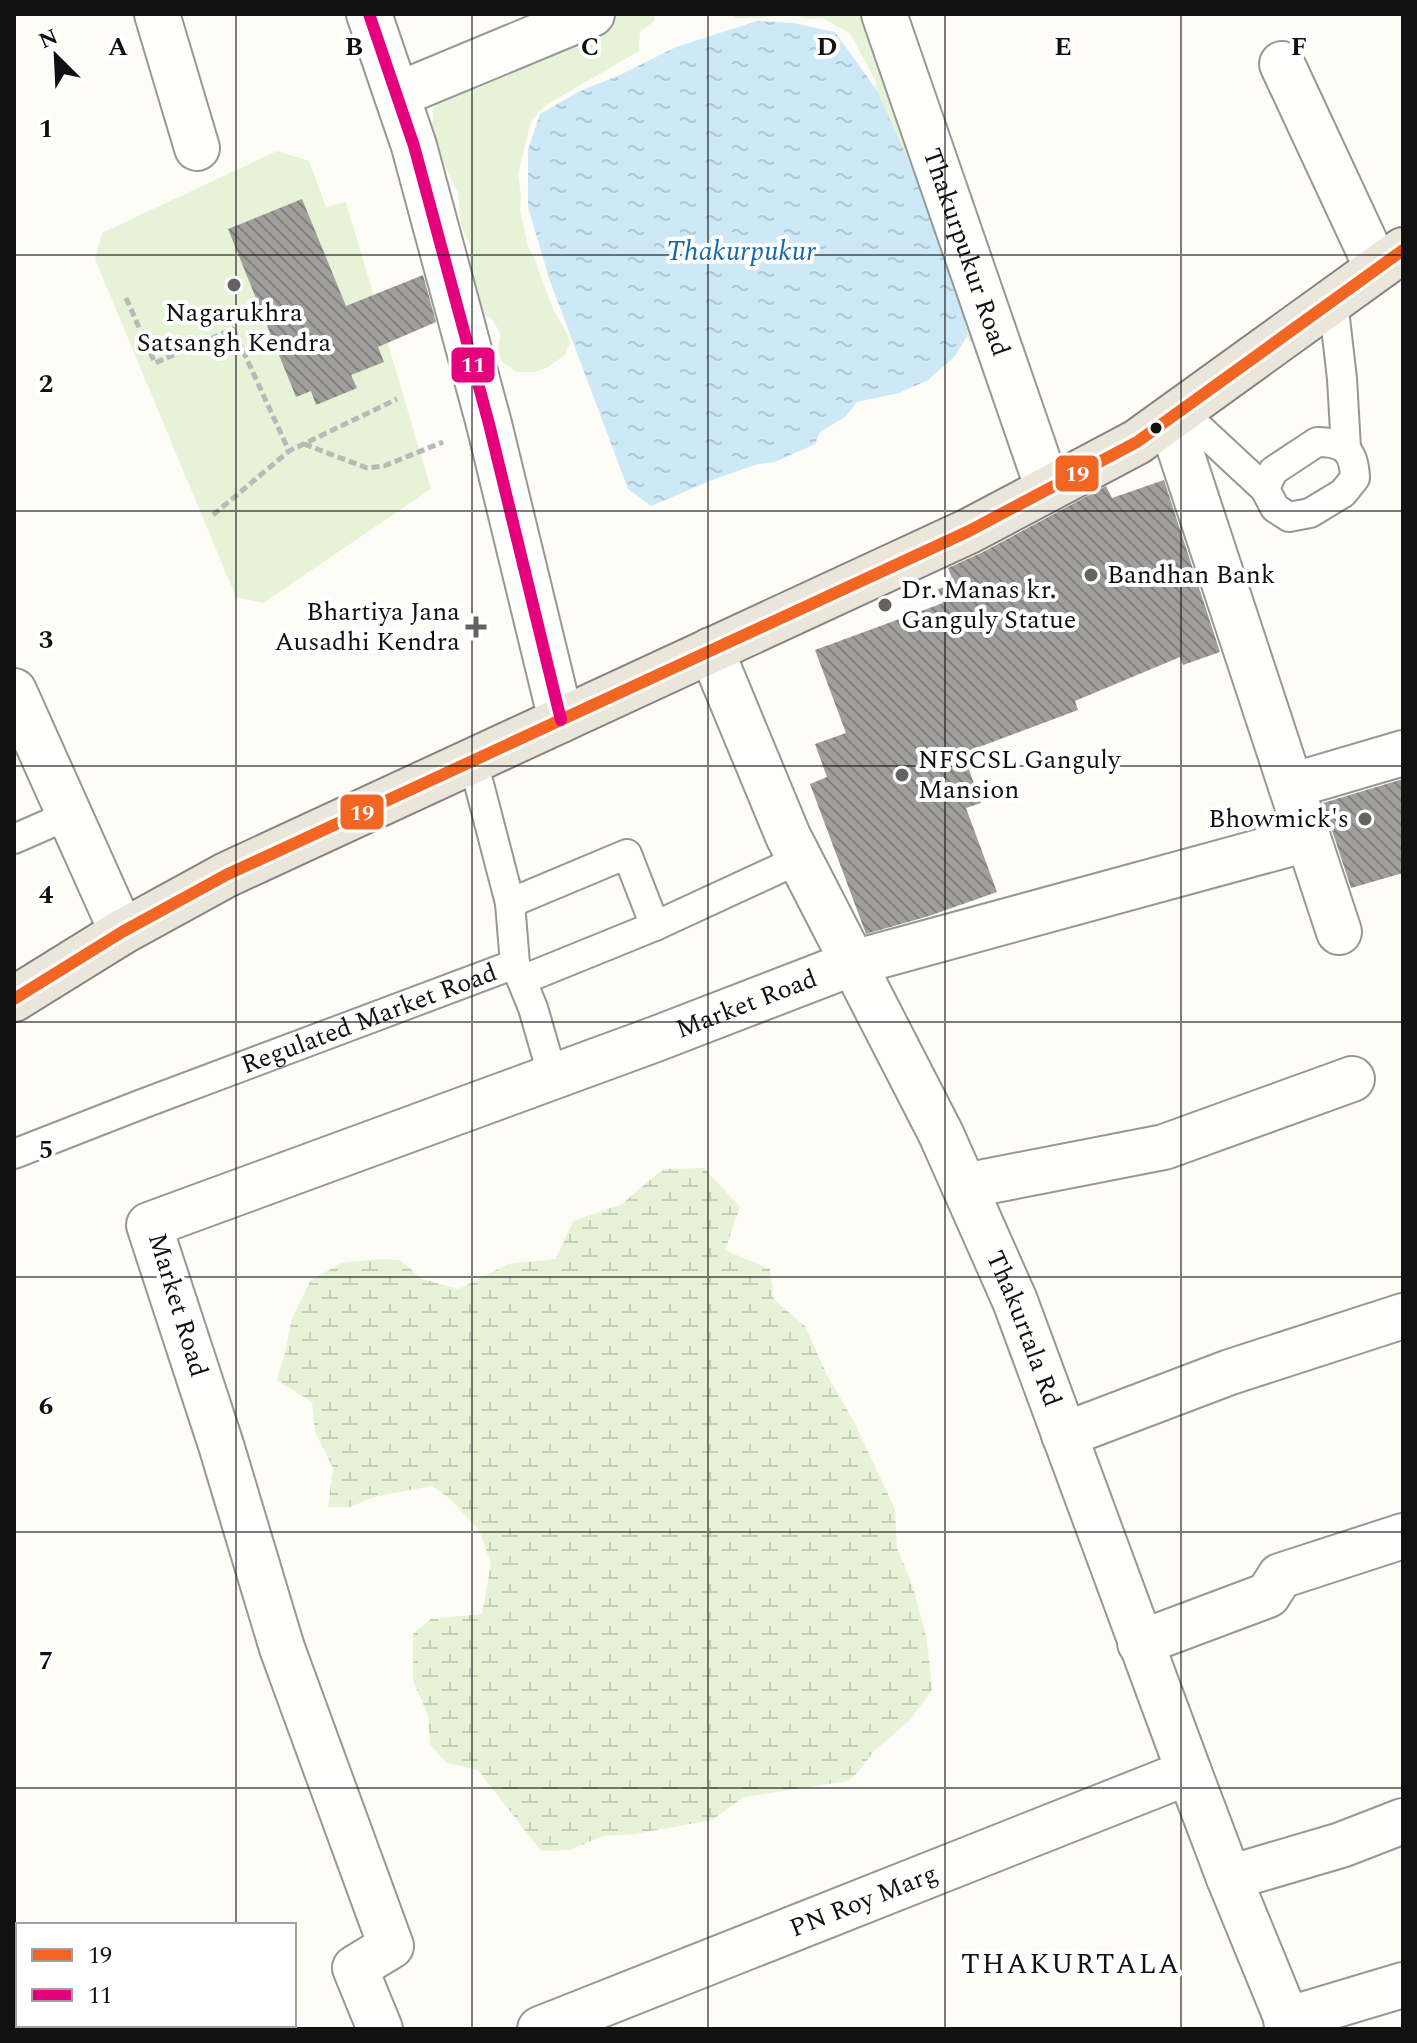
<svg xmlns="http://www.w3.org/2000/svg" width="1417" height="2043" font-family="Spectral,serif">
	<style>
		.grass { fill: #e7f3d7 }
		.wetland { fill: url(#wetland-marsh) }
		.water { fill: url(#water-ripples) }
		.building { fill: url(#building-back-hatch) }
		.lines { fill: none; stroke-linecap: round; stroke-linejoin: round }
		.service-casing { stroke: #979795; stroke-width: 32 }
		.minor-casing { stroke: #979795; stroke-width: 48 }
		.trunk-casing { stroke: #858482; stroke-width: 48 }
		.path { stroke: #b9b9b8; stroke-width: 5; stroke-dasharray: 8 4; stroke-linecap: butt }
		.service { stroke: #fffffe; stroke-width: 28 }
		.minor { stroke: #fffffe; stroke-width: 44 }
		.trunk { stroke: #ece5da; stroke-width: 44 }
		.bus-1-casing { stroke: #fff; stroke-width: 18 }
		.bus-2-casing { stroke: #fff; stroke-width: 18 }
		.bus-1 { stroke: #f26522; stroke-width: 12 }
		.bus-2 { stroke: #e5007d; stroke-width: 12 }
		.grid { fill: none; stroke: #111; stroke-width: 2; stroke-opacity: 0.55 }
		.poi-dot { fill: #646362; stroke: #fff; stroke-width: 3 }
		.bus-dot { fill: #111; stroke: #fff; stroke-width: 3 }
		.labels { text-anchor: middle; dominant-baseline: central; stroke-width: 8; stroke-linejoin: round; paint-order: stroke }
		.street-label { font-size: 26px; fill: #111; stroke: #fff }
		.poi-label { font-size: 26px; fill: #111; stroke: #fff; text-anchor: start }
		.water-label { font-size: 28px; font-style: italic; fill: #1768a6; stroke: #fff }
		.neighbourhood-label { font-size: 28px; letter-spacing: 2px; fill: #111; stroke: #fff }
		.grid-label { font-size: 26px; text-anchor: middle; font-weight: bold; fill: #111; stroke: #fff; stroke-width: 8; stroke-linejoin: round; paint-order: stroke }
		.line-badge { stroke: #fff; stroke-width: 3 }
		.badge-label { font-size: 22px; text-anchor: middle; font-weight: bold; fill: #fff }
	</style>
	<defs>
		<pattern id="wetland-marsh" width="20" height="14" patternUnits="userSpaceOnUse" patternTransform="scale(2)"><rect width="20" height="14" fill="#e7f3d7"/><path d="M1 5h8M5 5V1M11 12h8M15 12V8" fill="none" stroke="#c5cfb8"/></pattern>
		<pattern id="water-ripples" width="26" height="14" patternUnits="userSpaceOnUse" patternTransform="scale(2)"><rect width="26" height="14" fill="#cde8f7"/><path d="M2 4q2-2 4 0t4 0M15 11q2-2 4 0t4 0" fill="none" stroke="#afc6d3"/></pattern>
		<pattern id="building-back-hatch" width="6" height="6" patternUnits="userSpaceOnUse" patternTransform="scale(2)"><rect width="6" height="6" fill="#a19f9c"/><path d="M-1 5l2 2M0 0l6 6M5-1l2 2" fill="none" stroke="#82807e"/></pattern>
	</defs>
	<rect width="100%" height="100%" fill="#fdfcf7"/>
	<path class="grass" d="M 607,14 L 653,14 L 655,20 L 640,32 L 639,51 L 546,105 L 531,121 L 518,174 L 521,196 L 520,210 L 528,246 L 535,261 L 554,311 L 567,333 L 570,343 L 565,355 L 548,367 L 534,372 L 516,372 L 501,361 L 498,349 L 501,334 L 491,318 L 477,313 L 470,268 L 470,246 L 461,225 L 458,193 L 431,137 L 434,103 Z
		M 732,14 L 872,14 L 985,359 L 979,360 L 975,352 L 976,342 L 970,342 L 962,329 L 884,135 L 875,80 L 850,33 L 822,18 L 809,19 L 786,14 L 758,18 L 735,18 Z
		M 277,151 L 309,161 L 326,207 L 346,202 L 431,489 L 263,603 L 236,597 L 95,259 L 102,233 Z"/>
	<path class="wetland" d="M 704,1168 L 740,1207 L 725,1250 L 770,1269 L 774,1300 L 805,1326 L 826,1373 L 854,1422 L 895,1509 L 897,1548 L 913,1587 L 927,1640 L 932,1690 L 910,1720 L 873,1752 L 859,1771 L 848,1781 L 744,1797 L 712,1820 L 634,1834 L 603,1836 L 569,1850 L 541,1851 L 478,1770 L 447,1763 L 430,1745 L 428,1715 L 413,1681 L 413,1634 L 431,1619 L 482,1614 L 491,1564 L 479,1530 L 448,1497 L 432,1486 L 377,1496 L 350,1507 L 328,1507 L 333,1468 L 315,1432 L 312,1402 L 277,1380 L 285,1353 L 292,1318 L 311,1280 L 342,1263 L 379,1259 L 400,1260 L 422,1279 L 459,1289 L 508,1264 L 556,1259 L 573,1221 L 622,1204 L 663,1169 Z"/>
	<path class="water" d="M 757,21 L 793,23 L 835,32 L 876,89 L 941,233 L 964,294 L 967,336 L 955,356 L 928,380 L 899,393 L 857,402 L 845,417 L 820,432 L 815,444 L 775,462 L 758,464 L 712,480 L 651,506 L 628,489 L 549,278 L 528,207 L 528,150 L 540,114 L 580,91 L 620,75 L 676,47 Z"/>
	<path class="building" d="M 302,199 L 346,306 L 423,275 L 436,322 L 378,347 L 384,362 L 351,375 L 357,388 L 316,405 L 311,391 L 296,397 L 228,229 Z
		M 1164,480 L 1220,652 L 1183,665 L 1180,657 L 1075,701 L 1078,710 L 963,753 L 981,803 L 966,808 L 997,892 L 929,916 L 866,934 L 810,784 L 827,777 L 815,744 L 846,733 L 815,650 L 943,603 L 938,589 L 954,584 L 948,568 L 981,553 L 1106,486 L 1112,498 Z
		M 1403,779 L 1403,873 L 1351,888 L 1323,803 Z"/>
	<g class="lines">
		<g class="service-casing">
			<g id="service">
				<path d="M 1333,301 L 1342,379 L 1346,448"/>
				<path d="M 1181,411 L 1265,489"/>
				<path d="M 1317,442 C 1344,442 1354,450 1355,478 L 1343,493 L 1310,513 L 1289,517 L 1275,508 L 1265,489 L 1273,471 Z"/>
				<path d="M 473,761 L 510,903 L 515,964 L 533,1008 L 553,1077"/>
				<path d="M 14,839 L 69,815"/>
				<path d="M 510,903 L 627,854 L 655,926"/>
				<path d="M 522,980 L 655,926 L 800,859"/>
				<path id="s1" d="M 14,1154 L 142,1104 L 515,964"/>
			</g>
		</g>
		<g class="minor-casing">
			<g id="minor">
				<path d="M 157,14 L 197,148"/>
				<path d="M 369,14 L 414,146 L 489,424 L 561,720"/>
				<path id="s2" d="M 884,14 L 1048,489"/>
				<path d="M 1282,64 L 1377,268"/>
				<path d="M 397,95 L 592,14"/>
				<path d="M 1170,419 L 1339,932"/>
				<path id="s3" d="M 711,650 L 788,836 L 941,1134 L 1015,1301 L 1189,1772 L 1229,1878 L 1291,2029"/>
				<path d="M 14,691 L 122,932"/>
				<path d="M 1291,786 L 1403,753"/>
				<path d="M 964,1186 L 1164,1147 L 1352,1079"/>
				<path d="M 1064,1435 L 1230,1372 L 1403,1316"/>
				<path d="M 1140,1643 L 1268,1595 L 1280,1576 L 1403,1536"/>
				<path d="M 1229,1878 L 1341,1845 L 1403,1821"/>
				<path d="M 1286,2020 L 1403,1985"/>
				<path id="s4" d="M 380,2029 L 355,1968 L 391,1946 L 282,1648 L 221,1445 L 149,1225 L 653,1040 L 853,963 L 1307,839"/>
				<path id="s5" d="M 540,2029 L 1189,1772"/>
			</g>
		</g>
		<g class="trunk-casing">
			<path id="trunk" d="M 14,999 L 122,932 L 226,875 L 969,531 L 1137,442 L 1403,250"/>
		</g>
		<path class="path" d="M 126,298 L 155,363 L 233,329 L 289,451 L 397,399
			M 304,444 L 367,468 L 384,466 L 443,442
			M 213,515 L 289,451"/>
		<use href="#service" class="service"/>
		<use href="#minor" class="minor"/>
		<use href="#trunk" class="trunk"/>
		<g class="bus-1-casing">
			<path id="bus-1" d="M 14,999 L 122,932 L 226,875 L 969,531 L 1137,442 L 1403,250"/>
		</g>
		<g class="bus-2-casing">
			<path id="bus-2" d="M 369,14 L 414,146 L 489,424 L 561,720"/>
		</g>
		<use href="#bus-1" class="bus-1"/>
		<use href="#bus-2" class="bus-2"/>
	</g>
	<path class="grid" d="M 236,14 L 236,1925M 472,14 L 472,2029M 708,14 L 708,2029M 945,14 L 945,2029M 1181,14 L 1181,2029M 14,255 L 1403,255M 14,511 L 1403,511M 14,766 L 1403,766M 14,1022 L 1403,1022M 14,1277 L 1403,1277M 14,1532 L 1403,1532M 14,1788 L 1403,1788M 236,2025 L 236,2029"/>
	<g class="poi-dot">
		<circle cx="234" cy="285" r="8"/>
		<circle cx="1091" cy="575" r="8"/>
		<circle cx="885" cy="605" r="8"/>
		<path d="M472 615h8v8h8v8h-8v8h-8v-8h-8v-8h8z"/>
		<circle cx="902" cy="775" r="8"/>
		<circle cx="1365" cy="819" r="8"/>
	</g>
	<circle class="bus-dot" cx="1156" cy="428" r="7"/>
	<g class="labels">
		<g class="street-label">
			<text stroke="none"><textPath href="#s2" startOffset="252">Thakurpukur Road</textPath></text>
			<text stroke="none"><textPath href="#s4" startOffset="1506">Market Road</textPath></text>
			<text stroke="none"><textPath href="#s1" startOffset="380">Regulated Market Road</textPath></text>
			<text transform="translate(178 1305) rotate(73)">Market Road</text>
			<text stroke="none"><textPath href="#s3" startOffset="748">Thakurtala Rd</textPath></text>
			<text stroke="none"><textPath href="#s5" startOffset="348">PN Roy Marg</textPath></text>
		</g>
		<g class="poi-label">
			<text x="234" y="313" text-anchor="middle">Nagarukhra<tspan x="234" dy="30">Satsangh Kendra</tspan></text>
			<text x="1107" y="575">Bandhan Bank</text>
			<text x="901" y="590">Dr. Manas kr.<tspan x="901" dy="30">Ganguly Statue</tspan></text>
			<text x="460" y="612" text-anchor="end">Bhartiya Jana<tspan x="460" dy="30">Ausadhi Kendra</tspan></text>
			<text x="918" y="760">NFSCSL Ganguly<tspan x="918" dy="30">Mansion</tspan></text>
			<text x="1349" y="819" text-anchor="end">Bhowmick's</text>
		</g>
		<g class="water-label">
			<text x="741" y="251">Thakurpukur</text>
		</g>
		<g class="neighbourhood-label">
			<text x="1071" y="1964">THAKURTALA</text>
		</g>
	</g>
	<g class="grid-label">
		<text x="118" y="55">A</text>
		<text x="354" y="55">B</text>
		<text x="590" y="55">C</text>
		<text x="827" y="55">D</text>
		<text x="1063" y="55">E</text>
		<text x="1299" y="55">F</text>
		<text x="46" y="137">1</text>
		<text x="46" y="392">2</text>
		<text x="46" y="648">3</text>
		<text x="46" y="903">4</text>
		<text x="46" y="1158">5</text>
		<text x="46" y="1414">6</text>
		<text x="46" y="1669">7</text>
	</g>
	<g class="line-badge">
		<rect x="450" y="346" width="46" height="38" rx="8" fill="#e5007d"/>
		<rect x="1054" y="454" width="46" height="39" rx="8" fill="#f26522"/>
		<rect x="339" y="793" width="46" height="38" rx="8" fill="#f26522"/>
	</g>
	<g class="badge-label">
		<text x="473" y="372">11</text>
		<text x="1077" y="481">19</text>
		<text x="362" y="820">19</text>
	</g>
	<rect width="1417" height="2043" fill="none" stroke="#111111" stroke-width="32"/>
	<rect x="16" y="1923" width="280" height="104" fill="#ffffff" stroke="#a0a0a0" stroke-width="2"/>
	<rect x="32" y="1949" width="40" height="12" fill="#f26522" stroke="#a0a0a0" stroke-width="2"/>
	<text x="88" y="1963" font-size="24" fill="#111111">19</text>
	<rect x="32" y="1989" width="40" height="12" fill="#e5007d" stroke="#a0a0a0" stroke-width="2"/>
	<text x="88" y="2003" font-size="24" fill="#111111">11</text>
	<g transform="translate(56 56) rotate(336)" stroke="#ffffff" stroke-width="6" paint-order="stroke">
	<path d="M0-6L14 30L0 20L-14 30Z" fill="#111111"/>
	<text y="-12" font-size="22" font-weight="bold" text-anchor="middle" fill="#111111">N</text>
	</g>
</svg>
